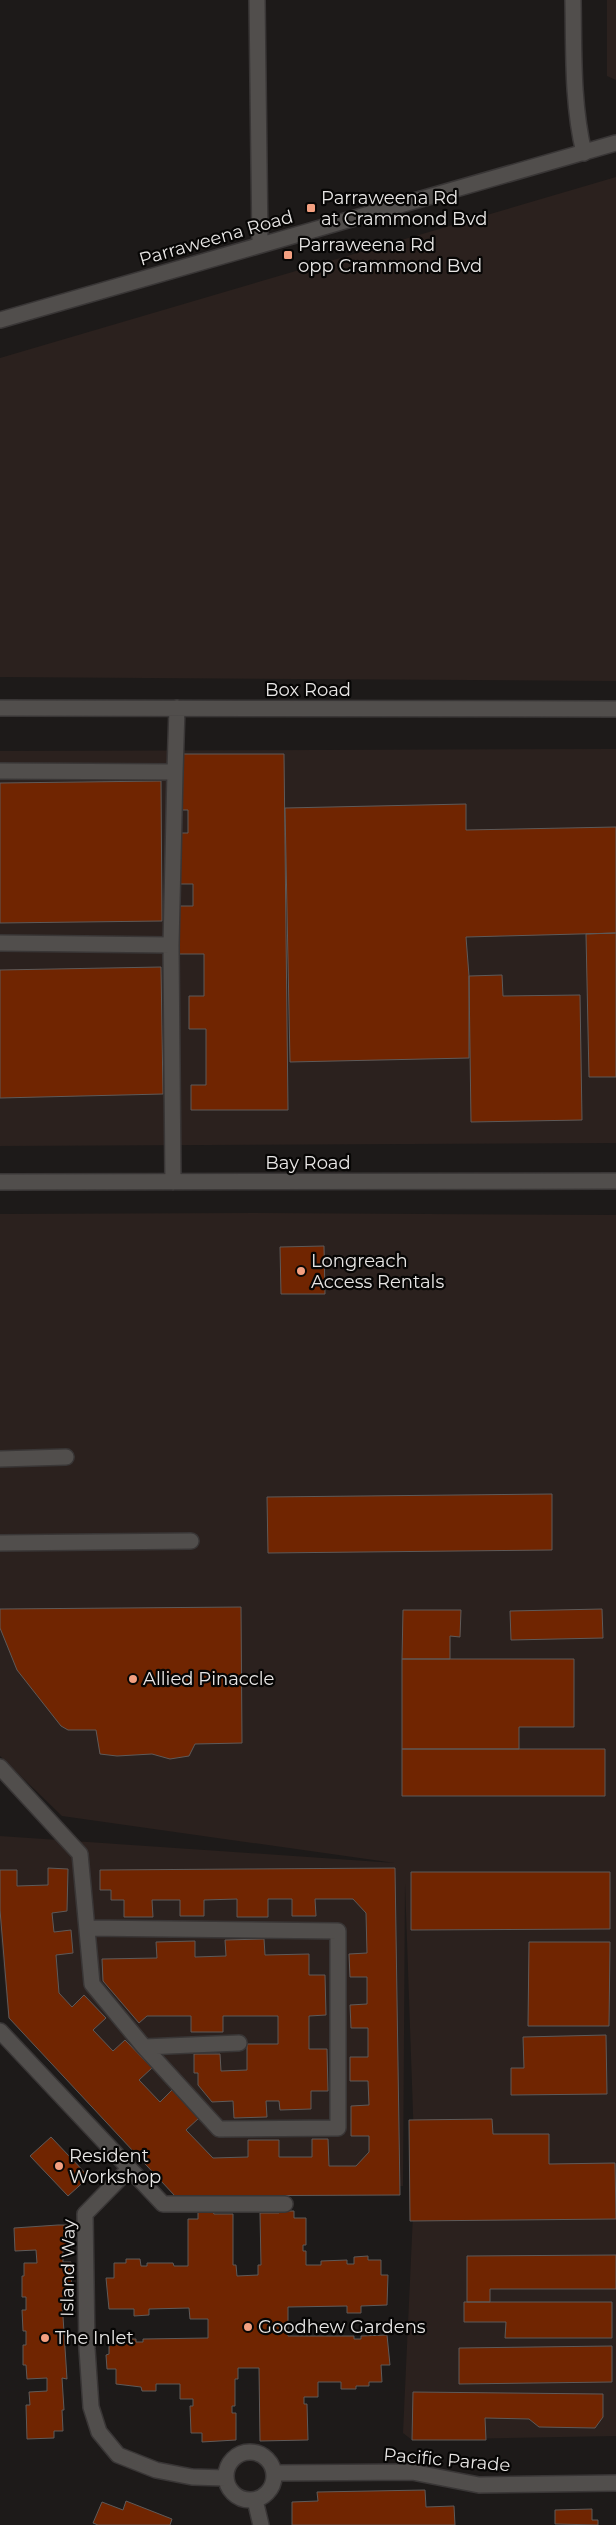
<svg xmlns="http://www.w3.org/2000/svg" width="616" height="2525" font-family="Montserrat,sans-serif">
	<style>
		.built { fill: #2b211e }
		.building { fill: #702501; stroke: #5e5a59 }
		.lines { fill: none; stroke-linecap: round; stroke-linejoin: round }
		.minor-casing { stroke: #393636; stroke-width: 18 }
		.minor { stroke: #514e4c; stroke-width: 15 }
		.poi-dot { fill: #f3a081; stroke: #070605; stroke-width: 2 }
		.labels { text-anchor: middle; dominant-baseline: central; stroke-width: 4.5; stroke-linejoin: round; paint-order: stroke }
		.poi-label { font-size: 18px; fill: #e8e6e5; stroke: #070605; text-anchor: start }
		.street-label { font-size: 18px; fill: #e8e6e5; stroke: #070605 }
	</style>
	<rect width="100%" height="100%" fill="#1d1a19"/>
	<path class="built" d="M 607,0 L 616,0 L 616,80 L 607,76 Z
		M 616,177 L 616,681 L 0,677 L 0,358 Z
		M 616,749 L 616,1143 L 0,1146 L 0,751 Z
		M 257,1213 L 616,1215 L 616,2436 L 412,2440 L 403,2433 L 415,2171 L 405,1883 L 403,2186 L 181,2187 L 8,2018 L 0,1931 L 0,1836 L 395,1863 L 62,1816 L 0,1756 L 0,1214 Z"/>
	<path class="building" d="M 176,754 L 284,754 L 288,1110 L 191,1110 L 191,1085 L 206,1085 L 206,1029 L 189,1029 L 189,996 L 204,996 L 204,954 L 177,954 L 177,906 L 193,906 L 193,884 L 176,884 L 176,833 L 188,833 L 188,810 L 176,810 Z
		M 161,781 L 162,921 L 0,923 L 0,783 Z
		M 466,804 L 466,830 L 616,827 L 616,933 L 466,937 L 469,976 L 469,1058 L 290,1062 L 285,808 Z
		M 616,933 L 616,1077 L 589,1077 L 586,934 Z
		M 161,967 L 163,1094 L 0,1098 L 0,970 Z
		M 502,975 L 503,996 L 580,995 L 582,1120 L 471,1122 L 469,976 Z
		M 324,1246 L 325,1294 L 281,1294 L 280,1247 Z
		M 552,1494 L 552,1550 L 268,1553 L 267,1497 Z
		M 241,1607 L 242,1743 L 195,1744 L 189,1756 L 170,1759 L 152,1754 L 117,1756 L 100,1754 L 96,1730 L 68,1730 L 61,1726 L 17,1670 L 0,1628 L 0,1609 Z
		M 602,1609 L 603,1638 L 511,1640 L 510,1611 Z
		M 403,1610 L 461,1610 L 460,1637 L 450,1636 L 450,1659 L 402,1659 Z
		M 402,1659 L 574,1659 L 574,1727 L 519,1727 L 519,1749 L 402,1749 Z
		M 402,1749 L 605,1749 L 605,1796 L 402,1796 Z
		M 48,1868 L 68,1869 L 67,1911 L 52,1913 L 54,1932 L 71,1930 L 73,1953 L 56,1955 L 59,1993 L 72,2007 L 84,1995 L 106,2018 L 93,2030 L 113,2051 L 125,2040 L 152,2068 L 139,2080 L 160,2102 L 172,2090 L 199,2118 L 186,2130 L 213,2158 L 248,2157 L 248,2140 L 279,2140 L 279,2157 L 312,2157 L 312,2139 L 328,2139 L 329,2166 L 356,2166 L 369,2152 L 369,2136 L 351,2136 L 351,2106 L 369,2105 L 368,2081 L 350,2081 L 350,2057 L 368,2057 L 368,2028 L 351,2028 L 350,2005 L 367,2004 L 367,1977 L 350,1977 L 349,1954 L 367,1953 L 366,1913 L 353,1899 L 315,1899 L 316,1916 L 292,1916 L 292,1899 L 268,1899 L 268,1917 L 237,1917 L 237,1899 L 204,1900 L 204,1916 L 180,1916 L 180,1900 L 152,1900 L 153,1917 L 124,1917 L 124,1900 L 111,1900 L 111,1890 L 100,1890 L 100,1870 L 395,1868 L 400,2195 L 175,2196 L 9,2018 L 0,1910 L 0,1870 L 17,1870 L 17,1886 L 48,1885 Z
		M 411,1872 L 610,1872 L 610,1929 L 411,1930 Z
		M 264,1939 L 265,1955 L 309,1954 L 309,1975 L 325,1975 L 326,2015 L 309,2016 L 309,2049 L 327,2049 L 328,2091 L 311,2091 L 311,2109 L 280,2110 L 279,2101 L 266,2101 L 267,2117 L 234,2118 L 233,2101 L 212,2102 L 198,2085 L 198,2073 L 194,2073 L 194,2054 L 220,2054 L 221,2071 L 247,2070 L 247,2044 L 278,2044 L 278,2016 L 223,2016 L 223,2032 L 191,2032 L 191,2016 L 147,2016 L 139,2023 L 103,1981 L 102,1959 L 157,1958 L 156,1942 L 195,1941 L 195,1957 L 226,1956 L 225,1940 Z
		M 529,1942 L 610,1942 L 609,2026 L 528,2026 Z
		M 606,2035 L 607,2094 L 511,2095 L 511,2068 L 524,2068 L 523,2037 Z
		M 492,2119 L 493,2134 L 549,2134 L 549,2164 L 615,2163 L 616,2219 L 410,2221 L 409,2120 Z
		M 51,2137 L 89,2177 L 68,2196 L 30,2156 Z
		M 279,2211 L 294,2211 L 294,2218 L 306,2218 L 306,2245 L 303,2245 L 303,2251 L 306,2251 L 306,2265 L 321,2265 L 321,2261 L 347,2260 L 347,2264 L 354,2264 L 354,2257 L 368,2256 L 368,2260 L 381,2260 L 381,2275 L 388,2275 L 387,2305 L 361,2306 L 361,2313 L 347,2313 L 347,2306 L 288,2307 L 288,2336 L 354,2336 L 354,2339 L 361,2339 L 361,2336 L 387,2335 L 390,2365 L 381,2365 L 382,2382 L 369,2382 L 369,2386 L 356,2386 L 356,2389 L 341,2389 L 341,2382 L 318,2382 L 318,2397 L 304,2397 L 304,2404 L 307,2404 L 308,2440 L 260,2441 L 259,2368 L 238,2368 L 238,2379 L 235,2379 L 235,2406 L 232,2406 L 232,2413 L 236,2413 L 236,2440 L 202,2442 L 202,2433 L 191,2433 L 190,2406 L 193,2406 L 193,2399 L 180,2399 L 180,2384 L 156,2384 L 156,2391 L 142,2391 L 141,2387 L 116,2384 L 116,2369 L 107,2369 L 106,2355 L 109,2354 L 109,2339 L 136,2339 L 136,2342 L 143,2342 L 143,2339 L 208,2338 L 208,2319 L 190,2319 L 189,2308 L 149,2309 L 149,2315 L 134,2316 L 134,2309 L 109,2309 L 106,2278 L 114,2278 L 114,2263 L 126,2263 L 126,2259 L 140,2259 L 141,2266 L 147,2266 L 147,2263 L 173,2263 L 174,2266 L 188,2266 L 188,2219 L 198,2219 L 198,2212 L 213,2212 L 214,2214 L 233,2214 L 233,2265 L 236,2265 L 237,2276 L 258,2275 L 258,2265 L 261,2265 L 260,2213 L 279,2213 Z
		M 58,2225 L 69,2225 L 71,2240 L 71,2251 L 63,2251 L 63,2262 L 71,2262 L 72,2301 L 62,2301 L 67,2379 L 62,2378 L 64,2410 L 62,2410 L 63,2431 L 54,2431 L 54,2438 L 27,2439 L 26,2405 L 30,2405 L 29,2392 L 47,2391 L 47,2378 L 27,2379 L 26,2365 L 23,2365 L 23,2345 L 26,2345 L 26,2331 L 23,2331 L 22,2310 L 26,2310 L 26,2297 L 22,2297 L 22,2276 L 24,2276 L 24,2263 L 37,2263 L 36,2250 L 15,2251 L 14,2228 Z
		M 616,2255 L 616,2289 L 490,2289 L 490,2302 L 467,2302 L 467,2256 Z
		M 464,2302 L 612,2302 L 612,2338 L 505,2338 L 506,2322 L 464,2322 Z
		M 612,2346 L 612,2382 L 459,2384 L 459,2348 Z
		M 413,2392 L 603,2394 L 603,2417 L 595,2428 L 539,2427 L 529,2419 L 485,2418 L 486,2440 L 412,2440 Z
		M 425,2490 L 426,2507 L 454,2506 L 455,2525 L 292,2525 L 292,2502 L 318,2501 L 317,2492 Z
		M 126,2501 L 172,2519 L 170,2525 L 98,2525 L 93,2523 L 102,2502 L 123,2510 Z
		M 592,2509 L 592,2520 L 598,2520 L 598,2525 L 555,2524 L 555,2510 Z"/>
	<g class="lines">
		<g class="minor-casing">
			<path id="minor" d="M 257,0 L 260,245
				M 573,0 C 574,51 572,103 584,153
				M 0,320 L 616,143
				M 0,708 L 616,709
				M 0,771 L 175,772 L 177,708
				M 0,943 L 171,945
				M 0,1182 L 616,1181
				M 173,1182 L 171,945 L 175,772
				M 0,1459 L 66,1457
				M 0,1543 L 191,1541
				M 0,1767 L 80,1854 L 92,1984 L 144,2047 L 219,2129 L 338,2128 L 338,1931 L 87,1928
				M 0,2031 L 163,2204 L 285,2204
				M 144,2047 L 239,2043
				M 129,2169 L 85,2214 L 87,2349 L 91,2407 L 99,2432 L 118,2455 L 156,2470 L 192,2477 L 225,2478
				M226 2476a24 24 0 1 1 48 0a24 24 0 1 1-48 0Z
				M 275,2473 L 412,2472 L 479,2485 L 616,2483
				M 255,2500 L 261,2525"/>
		</g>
		<use href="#minor" class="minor"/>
	</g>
	<g class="poi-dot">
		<rect x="306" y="203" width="10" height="10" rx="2.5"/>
		<rect x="283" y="250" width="10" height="10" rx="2.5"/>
		<circle cx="301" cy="1271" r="5"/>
		<circle cx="133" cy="1679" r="5"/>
		<circle cx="59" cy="2166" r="5"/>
		<circle cx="248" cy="2327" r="5"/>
		<circle cx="45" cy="2338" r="5"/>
	</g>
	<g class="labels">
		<g class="poi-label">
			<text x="321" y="198">Parraweena Rd<tspan x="321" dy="21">at Crammond Bvd</tspan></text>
			<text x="298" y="245">Parraweena Rd<tspan x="298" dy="21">opp Crammond Bvd</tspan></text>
			<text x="311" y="1261">Longreach<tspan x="311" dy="21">Access Rentals</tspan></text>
			<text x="143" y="1679">Allied Pinaccle</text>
			<text x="69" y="2156">Resident<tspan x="69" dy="21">Workshop</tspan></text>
			<text x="258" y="2327">Goodhew Gardens</text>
			<text x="55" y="2338">The Inlet</text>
		</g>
		<g class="street-label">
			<text transform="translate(216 238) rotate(-16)">Parraweena Road</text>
			<text x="308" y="690">Box Road</text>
			<text x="308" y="1163">Bay Road</text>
			<text transform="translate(68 2268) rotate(-89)">Island Way</text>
			<text transform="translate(447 2460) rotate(5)">Pacific Parade</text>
		</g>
	</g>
</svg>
